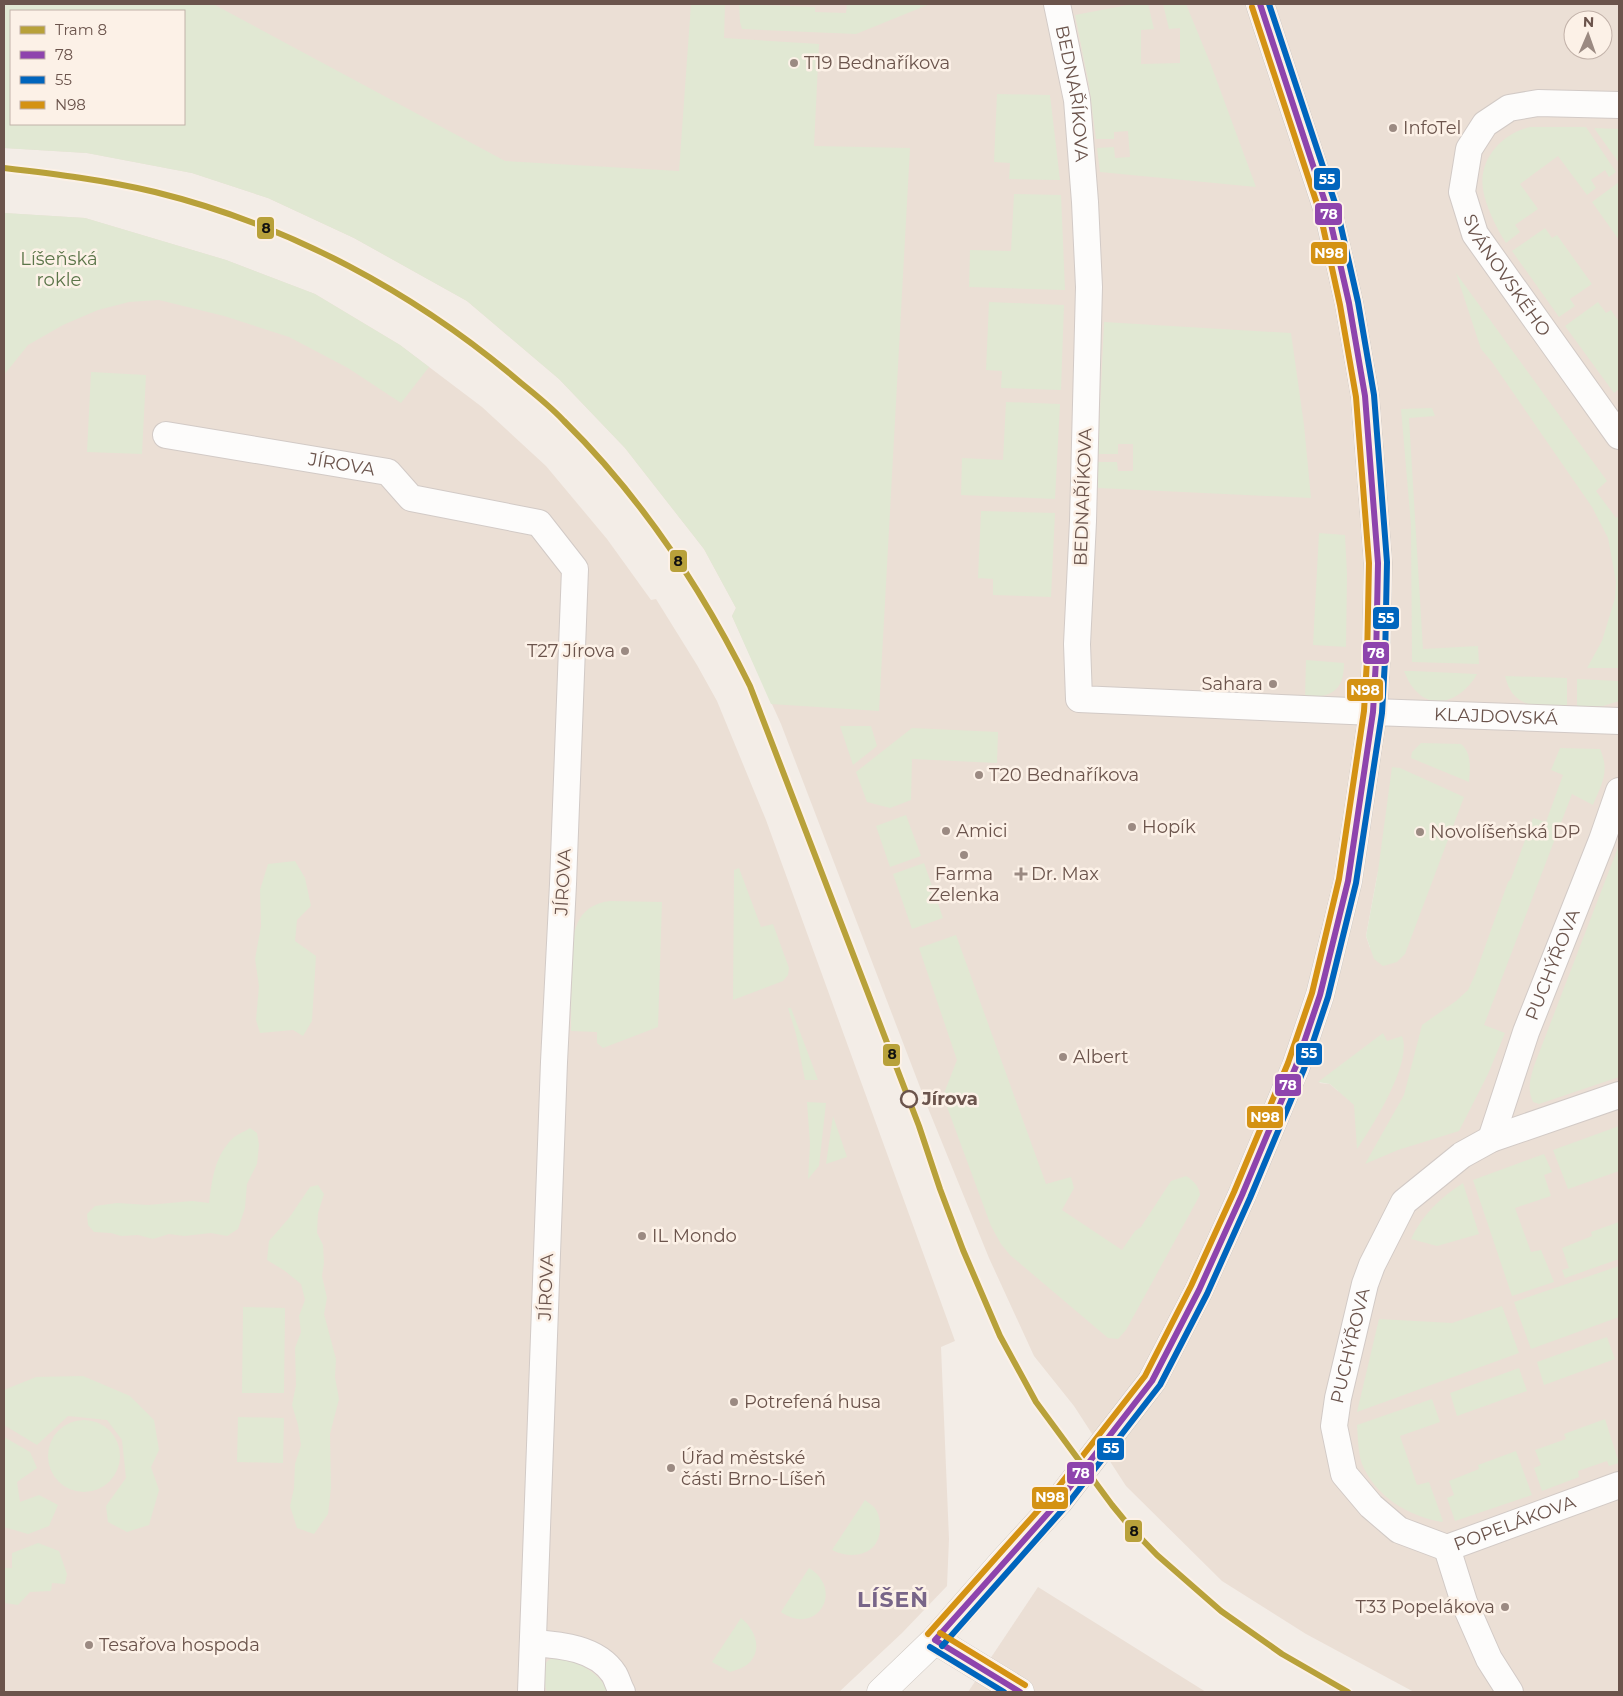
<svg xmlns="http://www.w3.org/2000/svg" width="1623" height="1696" font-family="Montserrat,sans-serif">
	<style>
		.residential { fill: #ebdfd5; fill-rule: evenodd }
		.green { fill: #e1e8d3; fill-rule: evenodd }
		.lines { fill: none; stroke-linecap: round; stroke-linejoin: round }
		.street-casing { stroke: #d2cac6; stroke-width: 28 }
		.secondary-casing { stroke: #d1cac4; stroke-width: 29 }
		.street { stroke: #fdfcfb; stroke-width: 26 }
		.secondary { stroke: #fdfcfb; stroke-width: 28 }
		.bus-1-casing { stroke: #fcf1e7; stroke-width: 10 }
		.bus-2-casing { stroke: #fcf1e7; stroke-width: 10 }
		.bus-3-casing { stroke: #fcf1e7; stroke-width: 10 }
		.bus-1 { stroke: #8e44ad; stroke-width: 6 }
		.bus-2 { stroke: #0065bd; stroke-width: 6 }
		.bus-3 { stroke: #d49213; stroke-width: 6 }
		.tram-1-casing { stroke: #fcf1e7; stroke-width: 10 }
		.tram-1 { stroke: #b8a13a; stroke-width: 6 }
		.poi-dot { fill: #9b8a82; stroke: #fcf1e7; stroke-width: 2 }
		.stop-dot { fill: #fcf1e7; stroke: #6b544c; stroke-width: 2.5 }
		.labels { text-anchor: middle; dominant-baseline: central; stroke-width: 5; stroke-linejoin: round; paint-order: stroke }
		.poi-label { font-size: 18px; fill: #6b544c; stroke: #fcf1e7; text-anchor: start }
		.street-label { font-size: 18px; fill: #6b544c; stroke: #fcf1e7 }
		.park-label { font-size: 18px; fill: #5b7549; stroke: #fcf1e7 }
		.stop-label { font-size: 18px; font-weight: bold; fill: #6b544c; stroke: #fcf1e7; text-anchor: start }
		.district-label { font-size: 22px; font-weight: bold; letter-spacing: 1px; fill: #786588; stroke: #fcf1e7 }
		.line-badge { stroke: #fcf1e7; stroke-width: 2 }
		.badge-label { font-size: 14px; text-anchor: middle; font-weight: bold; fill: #fff }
		.pale-badge-label { font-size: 14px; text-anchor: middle; font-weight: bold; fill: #111 }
	</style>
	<rect width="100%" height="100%" fill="#f3ede7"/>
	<path class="residential" d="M 4,4 L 1619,4 L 1619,1692 L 1414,1692 L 1306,1634 L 1222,1581 L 1126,1486 L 1074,1406 L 1034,1356 L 989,1258 L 928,1108 L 781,724 L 732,616 L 736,608 L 704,549 L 625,448 L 559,379 L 467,301 L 354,238 L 268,198 L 192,173 L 87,153 L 4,148 ZM 11,11 L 184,11 L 184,124 L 11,124 ZM 1573,20 L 1603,20 L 1603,50 L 1573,50 ZM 1378,871 L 1370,948 L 1366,936 ZM 1345,1062 L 1338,1091 L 1330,1084 L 1319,1083 Z
		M 4,213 L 85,218 L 226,260 L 315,294 L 400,345 L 482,407 L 546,466 L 607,539 L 651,600 L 656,599 L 697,665 L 717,701 L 766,820 L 955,1341 L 941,1347 L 949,1539 L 947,1586 L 902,1633 L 839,1692 L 4,1692 Z
		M 1038,1587 L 1206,1692 L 968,1692 Z"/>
	<path class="green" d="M 4,4 L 213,4 L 505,161 L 679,171 L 691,4 L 725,4 L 724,38 L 819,44 L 814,146 L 910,148 L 879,711 L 771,704 L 732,616 L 736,608 L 704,549 L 625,448 L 559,379 L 467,301 L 354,238 L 268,198 L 192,173 L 87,153 L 4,148 ZM 11,11 L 184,11 L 184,124 L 11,124 Z
		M 739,4 L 815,7 L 815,12 L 846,13 L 847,4 L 930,4 L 856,34 L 742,29 L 740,22 Z
		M 1133,4 L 1148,4 L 1154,29 L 1141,30 L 1141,64 L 1180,63 L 1180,28 L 1169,29 L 1163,4 L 1186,4 L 1211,65 L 1256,187 L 1100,172 L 1097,148 L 1114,147 L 1115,158 L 1130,157 L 1128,131 L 1114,132 L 1114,139 L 1096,139 L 1089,85 L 1075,15 Z
		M 997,94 L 1050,95 L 1060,180 L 1009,179 L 1010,163 L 994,162 Z
		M 1530,127 L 1586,127 L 1616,172 L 1609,177 L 1605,170 L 1591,180 L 1596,188 L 1587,195 L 1558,156 L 1520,184 L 1538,209 L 1515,225 L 1520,232 L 1506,243 C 1497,229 1485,205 1483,189 C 1478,159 1503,133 1530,127 Z
		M 1594,128 L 1619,129 L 1619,163 Z
		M 1619,182 L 1619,240 L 1592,202 Z
		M 1014,194 L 1061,195 L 1065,290 L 969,287 L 970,250 L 1011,251 Z
		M 4,213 L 85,218 L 226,260 L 315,294 L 400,345 L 429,367 L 401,403 L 348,368 L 289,337 L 224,316 L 159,300 L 129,302 L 98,310 L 63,325 L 28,345 L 4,375 Z
		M 1545,228 L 1552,238 L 1557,235 L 1592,284 L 1570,299 L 1575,306 L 1559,317 L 1512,251 Z
		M 1456,273 L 1607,481 L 1596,491 L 1616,518 L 1619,516 L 1619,668 L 1587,668 L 1602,641 L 1615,598 L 1616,582 L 1608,538 L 1592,507 L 1492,362 L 1481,349 Z
		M 989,302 L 1064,305 L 1061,390 L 1001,388 L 1002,371 L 986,370 Z
		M 1598,302 L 1606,313 L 1611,310 L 1619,322 L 1619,389 L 1614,393 L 1565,326 Z
		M 1104,322 L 1291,333 L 1304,425 L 1311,498 L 1098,488 L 1098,462 L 1117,462 L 1118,471 L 1133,471 L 1133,444 L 1118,444 L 1118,454 L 1098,454 Z
		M 91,372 L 146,375 L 142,454 L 87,452 Z
		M 1006,402 L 1060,404 L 1055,499 L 961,495 L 962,458 L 1003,460 Z
		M 1432,408 L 1435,416 L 1409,418 L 1423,649 L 1478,646 L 1479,664 L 1412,662 L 1411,525 L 1401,409 Z
		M 981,511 L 1055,513 L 1051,597 L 993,595 L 993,579 L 978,578 Z
		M 1319,533 L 1345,535 L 1347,574 L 1346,647 L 1313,645 Z
		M 1306,660 L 1344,663 C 1344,690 1332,698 1305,697 Z
		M 1404,671 L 1412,671 L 1477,674 C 1465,696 1437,713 1416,691 C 1410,685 1407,678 1404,671 Z
		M 1505,676 L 1567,678 L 1567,707 C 1538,706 1513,710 1505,676 Z
		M 1577,679 L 1619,681 L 1619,701 L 1603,706 L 1577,707 Z
		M 840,726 L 871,726 L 877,746 L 853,765 Z
		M 912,728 L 998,732 L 997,763 L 912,759 L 911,800 L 890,808 L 867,802 L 856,772 Z
		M 1421,743 L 1461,744 C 1472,753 1470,769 1469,782 L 1411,758 L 1412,752 Z
		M 1560,748 L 1600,749 C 1610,772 1602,783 1593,805 L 1572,794 L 1484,1025 L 1505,1033 L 1488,1074 L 1459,1131 L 1398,1150 L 1365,1164 L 1404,1095 L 1422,1025 L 1456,1001 L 1468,990 L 1475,975 L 1508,882 L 1511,879 L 1533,818 L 1546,822 L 1563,775 L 1551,770 Z
		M 1392,767 L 1400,768 L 1464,797 L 1405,954 L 1397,962 L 1383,966 L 1374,959 L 1366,936 L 1378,871 Z
		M 906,815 L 921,856 L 890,867 L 876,826 Z
		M 1619,845 L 1619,1077 L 1539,1104 L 1533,1102 C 1527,1089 1530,1080 1534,1066 Z
		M 295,861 L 305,878 L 311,906 L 297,920 L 295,941 L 316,956 L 312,1021 L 303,1036 L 293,1030 L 260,1033 L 256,1020 L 259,986 L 255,959 L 261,926 L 260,890 L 268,864 Z
		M 924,863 L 943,918 L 912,929 L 893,874 Z
		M 739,868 L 761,927 L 773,924 L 789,968 L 788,975 L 783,981 L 733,1000 L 734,870 Z
		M 610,901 L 662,902 L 658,1027 L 603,1048 L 597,1043 L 597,1032 L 571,1031 C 571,1012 571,994 572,975 C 572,944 569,906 610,901 Z
		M 956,935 L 1046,1184 L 1071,1177 L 1074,1188 L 1062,1210 L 1122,1250 L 1135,1231 L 1141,1227 L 1171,1181 L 1186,1176 C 1193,1180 1199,1186 1200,1195 L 1126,1330 L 1118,1339 L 1108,1338 L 1010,1255 L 1001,1244 L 991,1226 L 943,1096 L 957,1060 L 919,948 Z
		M 788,1008 L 791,1008 L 818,1080 L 805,1080 L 796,1034 Z
		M 1383,1033 L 1387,1041 L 1402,1036 C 1413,1062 1372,1127 1357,1149 L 1354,1105 L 1330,1084 L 1318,1082 Z
		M 807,1102 L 826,1103 L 819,1166 L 808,1179 L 810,1144 Z
		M 833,1116 L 847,1157 L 826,1164 Z
		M 1619,1126 L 1619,1171 L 1568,1189 L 1553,1150 Z
		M 250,1128 L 257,1133 L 259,1145 L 257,1164 L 247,1184 L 245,1208 L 238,1229 L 227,1236 L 211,1233 L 184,1236 L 169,1234 L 153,1239 L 138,1235 L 121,1236 L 111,1233 L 94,1232 L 88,1225 L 87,1214 L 95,1206 L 117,1203 L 148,1205 L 192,1201 L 209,1203 C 212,1181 214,1159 230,1141 C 235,1135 244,1132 250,1128 Z
		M 1544,1154 L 1552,1172 L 1544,1175 L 1551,1196 L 1515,1208 L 1531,1252 L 1541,1250 L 1554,1282 L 1512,1296 L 1473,1180 Z
		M 1463,1183 L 1479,1234 L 1437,1246 L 1411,1239 C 1423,1214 1440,1198 1463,1183 Z
		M 318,1185 L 324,1194 L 318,1213 L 317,1233 L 323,1245 L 324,1263 L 322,1276 L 327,1298 L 324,1314 L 336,1359 L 335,1377 L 339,1399 L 330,1434 L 331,1488 L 328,1514 L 314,1534 L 297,1528 L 290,1506 L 294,1488 L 295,1464 L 301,1445 L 298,1425 L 292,1405 L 296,1385 L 295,1348 L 301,1332 L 299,1316 L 305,1300 L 301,1284 L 285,1271 L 267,1260 L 269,1241 L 289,1218 L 310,1187 Z
		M 1619,1222 L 1619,1259 L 1565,1278 L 1562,1270 L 1569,1268 L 1562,1248 L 1592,1236 L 1591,1232 Z
		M 1619,1266 L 1619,1317 L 1531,1349 L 1514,1302 Z
		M 1502,1306 L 1519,1353 L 1357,1412 L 1379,1319 L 1452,1323 Z
		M 243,1307 L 285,1308 L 284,1393 L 242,1393 Z
		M 1607,1337 L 1615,1359 L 1544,1385 L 1537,1362 Z
		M 1519,1368 L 1527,1391 L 1457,1416 L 1450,1393 Z
		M 83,1376 L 130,1396 L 154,1420 L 159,1450 L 151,1467 L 159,1490 L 149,1525 L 127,1532 L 108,1522 L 106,1506 L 126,1478 L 122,1440 L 107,1420 L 68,1416 L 37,1445 L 4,1425 L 4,1390 L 36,1377 Z
		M 1432,1399 L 1440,1422 L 1400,1436 L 1417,1485 L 1429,1482 L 1443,1521 L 1442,1522 C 1408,1516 1376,1497 1362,1464 C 1358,1452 1358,1438 1357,1425 Z
		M 238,1417 L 284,1418 L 283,1463 L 237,1462 Z
		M 1605,1419 L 1619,1463 L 1609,1466 L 1607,1461 L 1578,1471 L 1579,1477 L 1542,1491 L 1534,1468 L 1541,1465 L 1535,1450 L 1566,1439 L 1564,1434 Z
		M48 1456a36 36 0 1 1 72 0a36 36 0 1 1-72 0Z
		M 4,1437 L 30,1452 L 37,1468 L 17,1482 L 20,1502 L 39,1495 L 58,1505 L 49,1526 L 28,1534 L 4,1527 Z
		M 1516,1451 L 1532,1495 L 1455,1521 L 1447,1498 L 1454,1495 L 1449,1481 L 1479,1469 L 1478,1465 Z
		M 865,1500 C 867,1502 871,1504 874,1507 C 878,1512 880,1519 880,1526 C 881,1554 854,1561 832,1550 Z
		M 38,1543 L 59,1551 L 67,1574 L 65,1584 L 52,1583 L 51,1591 L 30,1592 L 18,1605 L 4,1603 L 4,1568 L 12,1568 L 12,1553 Z
		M 809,1568 C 845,1590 817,1637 781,1612 Z
		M 741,1618 C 755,1629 763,1649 749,1663 C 744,1668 736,1670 730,1672 L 712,1662 Z
		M 558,1656 C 579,1663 598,1671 609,1692 L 547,1692 C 541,1677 538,1661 558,1656 Z"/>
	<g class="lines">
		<g class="street-casing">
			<g id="street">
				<path id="s1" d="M 1057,4 L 1077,100 L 1085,202 L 1089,287 L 1083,521 L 1077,644 L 1079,699 L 1373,712 L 1619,721"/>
				<path id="s2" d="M 1619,105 L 1538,103 L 1509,108 L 1485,124 L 1469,149 L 1462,192 L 1475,234 L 1619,436"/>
				<path id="s3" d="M 166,435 L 388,472 L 411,498 L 539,523 L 575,569 L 563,884 L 554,1062 L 531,1692"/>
				<path id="s4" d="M 1491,1139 L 1526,1032 L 1602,840 L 1619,791"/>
				<path id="s5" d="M 1447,1548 L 1399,1530 L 1371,1506 L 1344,1474 L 1334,1426 L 1338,1398 L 1365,1284 L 1372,1265 L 1404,1202 L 1462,1155 L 1491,1139 L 1619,1095"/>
				<path id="s6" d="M 1447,1548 L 1619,1485"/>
				<path d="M 1447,1548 L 1464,1602 L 1489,1659 L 1510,1692"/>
				<path d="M 533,1643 C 561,1645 597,1648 614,1674 C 617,1679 619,1687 622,1692"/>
			</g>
		</g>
		<g class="secondary-casing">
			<path id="secondary" d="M 935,1640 L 1020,1692
				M 881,1692 L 935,1640 L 1003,1562 L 1059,1501 L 1152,1381 L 1199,1290 L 1242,1195 L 1296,1066 L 1320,995 L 1348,881 L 1373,712 L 1376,660 L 1378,563 L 1365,396 L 1349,303 L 1328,211 L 1260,4"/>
		</g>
		<use href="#street" class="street"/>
		<use href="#secondary" class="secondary"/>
		<g class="bus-1-casing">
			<path id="bus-1" d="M 935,1640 L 1059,1501 L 1152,1381 L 1199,1290 L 1242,1195 L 1296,1066 L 1320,995 L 1348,881 L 1373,712 L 1376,660 L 1378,563 L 1365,396 L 1349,303 L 1328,211 L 1260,4
				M 935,1640 L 1020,1692"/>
		</g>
		<g class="bus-2-casing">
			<path id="bus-2" d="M 942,1646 L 1066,1506 L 1160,1385 L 1207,1294 L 1250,1198 L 1304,1069 L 1328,997 L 1356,883 L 1382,713 L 1385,660 L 1387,562 L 1374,395 L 1358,302 L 1337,209 L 1269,4
				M 930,1647 L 1004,1692"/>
		</g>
		<g class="bus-3-casing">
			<path id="bus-3" d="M 940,1633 L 1025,1685
				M 928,1634 L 1052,1495 L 1145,1376 L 1191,1286 L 1234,1192 L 1288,1063 L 1312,993 L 1339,879 L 1364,711 L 1367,660 L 1369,563 L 1356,397 L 1340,305 L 1320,213 L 1252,7"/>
		</g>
		<use href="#bus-1" class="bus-1"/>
		<use href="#bus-2" class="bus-2"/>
		<use href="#bus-3" class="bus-3"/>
		<g class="tram-1-casing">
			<path id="tram-1" d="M 4,168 C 55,174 105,180 155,192 C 289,225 416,293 521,383 C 536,395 551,407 564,421 C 641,497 702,589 750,686 L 919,1126 L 940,1189 L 963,1250 L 1000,1336 L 1036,1402 L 1112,1505 L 1130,1527 L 1157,1555 L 1221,1611 L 1282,1654 L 1348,1692"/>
		</g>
		<use href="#tram-1" class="tram-1"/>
	</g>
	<g class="poi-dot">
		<circle cx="794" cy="63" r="5"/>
		<circle cx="1393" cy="128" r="5"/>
		<circle cx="625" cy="651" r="5"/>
		<circle cx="1273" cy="684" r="5"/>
		<circle cx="979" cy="775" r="5"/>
		<circle cx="1132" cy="827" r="5"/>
		<circle cx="946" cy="831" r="5"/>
		<circle cx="1420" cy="832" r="5"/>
		<circle cx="964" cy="855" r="5"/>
		<path d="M1018.5 866.5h5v5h5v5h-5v5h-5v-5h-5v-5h5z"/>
		<circle cx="1063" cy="1057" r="5"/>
		<circle cx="642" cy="1236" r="5"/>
		<circle cx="734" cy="1402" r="5"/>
		<circle cx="671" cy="1468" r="5"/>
		<circle cx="1505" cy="1607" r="5"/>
		<circle cx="89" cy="1645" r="5"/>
	</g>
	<circle class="stop-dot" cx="909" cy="1099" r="8"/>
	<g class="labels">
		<g class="poi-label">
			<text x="804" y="63">T19 Bednaříkova</text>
			<text x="1403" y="128">InfoTel</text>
			<text x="615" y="651" text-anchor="end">T27 Jírova</text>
			<text x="1263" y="684" text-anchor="end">Sahara</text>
			<text x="989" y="775">T20 Bednaříkova</text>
			<text x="1142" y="827">Hopík</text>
			<text x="956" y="831">Amici</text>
			<text x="1430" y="832">Novolíšeňská DP</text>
			<text x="964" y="874" text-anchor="middle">Farma<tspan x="964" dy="21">Zelenka</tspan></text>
			<text x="1031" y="874">Dr. Max</text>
			<text x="1073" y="1057">Albert</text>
			<text x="652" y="1236">IL Mondo</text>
			<text x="744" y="1402">Potrefená husa</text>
			<text x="681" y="1458">Úřad městské<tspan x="681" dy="21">části Brno-Líšeň</tspan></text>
			<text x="1495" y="1607" text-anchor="end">T33 Popelákova</text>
			<text x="99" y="1645">Tesařova hospoda</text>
		</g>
		<g class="street-label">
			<text stroke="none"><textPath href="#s1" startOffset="91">BEDNAŘÍKOVA</textPath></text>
			<text stroke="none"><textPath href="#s2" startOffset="308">SVÁNOVSKÉHO</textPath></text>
			<text stroke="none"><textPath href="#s3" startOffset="178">JÍROVA</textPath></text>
			<text transform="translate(1083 497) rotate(-88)">BEDNAŘÍKOVA</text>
			<text stroke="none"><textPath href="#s1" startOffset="1115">KLAJDOVSKÁ</textPath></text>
			<text transform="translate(563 882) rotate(-87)">JÍROVA</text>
			<text stroke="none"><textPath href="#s4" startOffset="185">PUCHÝŘOVA</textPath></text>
			<text transform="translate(546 1287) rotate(-88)">JÍROVA</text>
			<text stroke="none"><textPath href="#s5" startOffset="261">PUCHÝŘOVA</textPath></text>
			<text stroke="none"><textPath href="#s6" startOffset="72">POPELÁKOVA</textPath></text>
		</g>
		<g class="park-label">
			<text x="59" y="259">Líšeňská<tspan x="59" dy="21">rokle</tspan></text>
		</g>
		<g class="stop-label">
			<text x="922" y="1099">Jírova</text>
		</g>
		<g class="district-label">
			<text x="893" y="1599">LÍŠEŇ</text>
		</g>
	</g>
	<g class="line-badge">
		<rect x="1313" y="167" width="28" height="24" rx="5" fill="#0065bd"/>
		<rect x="1314" y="202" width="29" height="24" rx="5" fill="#8e44ad"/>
		<rect x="256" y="216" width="19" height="24" rx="5" fill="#b8a13a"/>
		<rect x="1310" y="241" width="38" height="24" rx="5" fill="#d49213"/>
		<rect x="669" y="549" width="19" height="24" rx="5" fill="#b8a13a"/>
		<rect x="1372" y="606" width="28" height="24" rx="5" fill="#0065bd"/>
		<rect x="1362" y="641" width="28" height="24" rx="5" fill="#8e44ad"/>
		<rect x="1346" y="678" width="38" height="24" rx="5" fill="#d49213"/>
		<rect x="1295" y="1042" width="28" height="24" rx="5" fill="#0065bd"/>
		<rect x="882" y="1043" width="19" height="24" rx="5" fill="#b8a13a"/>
		<rect x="1274" y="1073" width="28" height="24" rx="5" fill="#8e44ad"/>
		<rect x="1246" y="1105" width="38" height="24" rx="5" fill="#d49213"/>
		<rect x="1096" y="1437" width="29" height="24" rx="5" fill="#0065bd"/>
		<rect x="1066" y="1461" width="29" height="24" rx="5" fill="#8e44ad"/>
		<rect x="1031" y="1486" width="38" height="24" rx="5" fill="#d49213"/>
		<rect x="1124" y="1519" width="19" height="24" rx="5" fill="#b8a13a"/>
	</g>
	<g class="badge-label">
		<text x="1327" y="184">55</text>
		<text x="1329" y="219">78</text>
		<text x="1329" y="258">N98</text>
		<text x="1386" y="623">55</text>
		<text x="1376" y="658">78</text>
		<text x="1365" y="695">N98</text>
		<text x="1309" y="1058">55</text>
		<text x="1288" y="1090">78</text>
		<text x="1265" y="1122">N98</text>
		<text x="1111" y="1453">55</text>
		<text x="1081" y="1478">78</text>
		<text x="1050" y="1502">N98</text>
	</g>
	<g class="pale-badge-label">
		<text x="266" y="233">8</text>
		<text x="678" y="566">8</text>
		<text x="892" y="1059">8</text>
		<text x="1134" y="1536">8</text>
	</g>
	<rect width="1623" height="1696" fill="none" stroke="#6b544c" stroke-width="10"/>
	<rect x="10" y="10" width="175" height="115" fill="#fcf1e7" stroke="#c2b2a9"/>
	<rect x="20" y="26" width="25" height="8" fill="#b8a13a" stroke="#c2b2a9"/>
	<text x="55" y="35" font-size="15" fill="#6b544c">Tram 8</text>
	<rect x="20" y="51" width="25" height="8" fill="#8e44ad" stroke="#c2b2a9"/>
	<text x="55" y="60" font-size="15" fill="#6b544c">78</text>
	<rect x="20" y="76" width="25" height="8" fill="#0065bd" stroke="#c2b2a9"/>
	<text x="55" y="85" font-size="15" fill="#6b544c">55</text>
	<rect x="20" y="101" width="25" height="8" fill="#d49213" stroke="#c2b2a9"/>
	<text x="55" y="110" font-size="15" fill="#6b544c">N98</text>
	<g transform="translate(1588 35) rotate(2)"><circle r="24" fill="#fcf1e7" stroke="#c2b2a9"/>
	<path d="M0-4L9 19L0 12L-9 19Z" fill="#9b8a82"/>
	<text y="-8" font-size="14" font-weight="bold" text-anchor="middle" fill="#6b544c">N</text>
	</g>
</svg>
